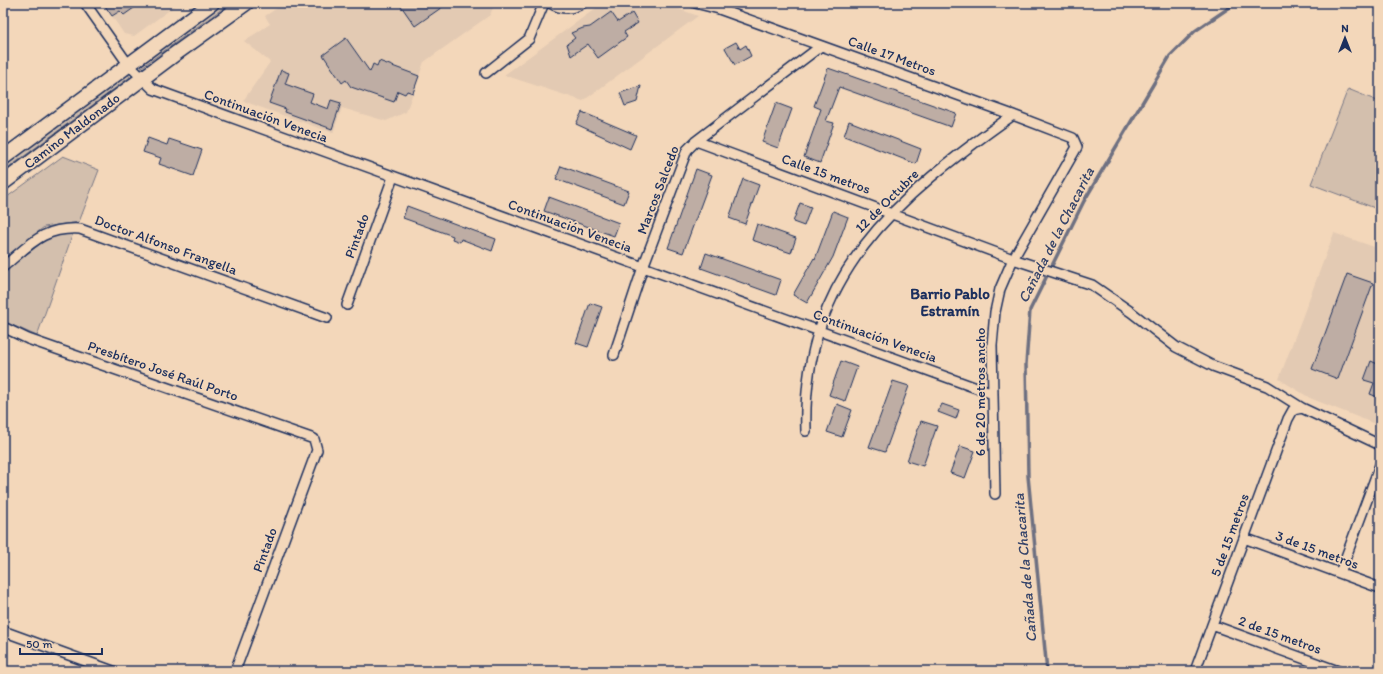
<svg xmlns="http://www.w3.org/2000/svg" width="1383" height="674" font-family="Itim,sans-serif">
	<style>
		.built { fill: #e3cab3 }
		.green { fill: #d3bfad; stroke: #777786 }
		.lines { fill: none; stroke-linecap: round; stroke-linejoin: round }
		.stream { stroke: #6e7081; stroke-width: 3.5 }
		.building { fill: #beada4; stroke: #1b2f5e }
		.street-casing { stroke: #1b2f5e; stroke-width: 12 }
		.primary-casing { stroke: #1b2f5e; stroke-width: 17 }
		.street { stroke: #f3d7ba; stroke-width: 9 }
		.primary { stroke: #f3d7ba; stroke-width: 14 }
		.labels { text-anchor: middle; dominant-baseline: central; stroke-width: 3.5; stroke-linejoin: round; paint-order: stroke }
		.street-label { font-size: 14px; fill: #1b2f5e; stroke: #f3d7ba }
		.water-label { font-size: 15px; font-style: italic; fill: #37456a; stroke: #f3d7ba }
		.neighbourhood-label { font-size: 15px; font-weight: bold; fill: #1b2f5e; stroke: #f3d7ba }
	</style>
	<rect width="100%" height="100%" fill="#f3d7ba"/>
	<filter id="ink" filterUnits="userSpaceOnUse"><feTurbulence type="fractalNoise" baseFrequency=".025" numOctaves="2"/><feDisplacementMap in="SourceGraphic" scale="8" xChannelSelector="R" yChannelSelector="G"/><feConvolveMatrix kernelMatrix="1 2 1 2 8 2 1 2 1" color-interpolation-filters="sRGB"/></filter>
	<g filter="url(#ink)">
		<path class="built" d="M 103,3 L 179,3 L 134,36 L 124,34 Z
			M 285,3 L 495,3 L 490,15 L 424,62 L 406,112 L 386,121 L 342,108 L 333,133 L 243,101 L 270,62 L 244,41 L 270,24 L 265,16 Z
			M 603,3 L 663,3 L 698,16 L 583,101 L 504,75 Z
			M 1334,233 L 1380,249 L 1380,426 L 1310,398 L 1279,379 Z"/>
		<path class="green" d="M 222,3 L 230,3 L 142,67 L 141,64 Z
			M 128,74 L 130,77 L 3,172 L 3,167 Z
			M 1348,89 L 1380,102 L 1380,210 L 1311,184 Z
			M 63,156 L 99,170 L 79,222 L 44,227 L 3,260 L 3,200 Z
			M 63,232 L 73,233 L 37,336 L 3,321 L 3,272 L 48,238 Z"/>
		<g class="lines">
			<path class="stream" d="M 1047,671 L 1028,476 L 1026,364 L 1030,310 L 1084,201 L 1170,56 L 1195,31 L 1236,3"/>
		</g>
		<path class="building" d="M 103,3 L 141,3 L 124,15 L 120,11 L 112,16 Z
			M 399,3 L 448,3 L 415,26 Z
			M 611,12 L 618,22 L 632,13 L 638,23 L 624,32 L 627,37 L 598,58 L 588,44 L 571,56 L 567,44 L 575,38 L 571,33 L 583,28 L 590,27 Z
			M 346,38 L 370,72 L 373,64 L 377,66 L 379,61 L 419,76 L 413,93 L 407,91 L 405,94 L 398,91 L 394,102 L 351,87 L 346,80 L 342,83 L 323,55 Z
			M 736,42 L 740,49 L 746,45 L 751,56 L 735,65 L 725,48 Z
			M 828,68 L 956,113 L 951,127 L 839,87 L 826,121 L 834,123 L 820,163 L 804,157 L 821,109 L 814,106 Z
			M 281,70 L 289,73 L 285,84 L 313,94 L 310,102 L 328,109 L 331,100 L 341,103 L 332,129 L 285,112 L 286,109 L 269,103 Z
			M 641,86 L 637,102 L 625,106 L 620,93 Z
			M 776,103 L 792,109 L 778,148 L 762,142 Z
			M 582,112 L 636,135 L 630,149 L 576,124 Z
			M 849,121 L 921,149 L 916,164 L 844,136 Z
			M 148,138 L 167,145 L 169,139 L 202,150 L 193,176 L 159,164 L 161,158 L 143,152 Z
			M 561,166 L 629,191 L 624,204 L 556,179 Z
			M 696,169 L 712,175 L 683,253 L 668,248 Z
			M 743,179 L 759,185 L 745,224 L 729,218 Z
			M 549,197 L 619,223 L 614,236 L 544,211 Z
			M 800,203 L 811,207 L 804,226 L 793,222 Z
			M 407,206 L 496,239 L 492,251 L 461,239 L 460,242 L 452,239 L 453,236 L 403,218 Z
			M 833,211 L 848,217 L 833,257 L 807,303 L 793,295 L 814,258 L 815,259 Z
			M 757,224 L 796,238 L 791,253 L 752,240 Z
			M 706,253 L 781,280 L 776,295 L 701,268 Z
			M 1347,274 L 1373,283 L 1338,379 L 1312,369 Z
			M 590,303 L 602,307 L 588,347 L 576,343 Z
			M 841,361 L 857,367 L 845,401 L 829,395 Z
			M 1371,361 L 1380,365 L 1380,398 L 1370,394 L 1374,383 L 1364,380 Z
			M 893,381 L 909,386 L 885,452 L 869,447 Z
			M 837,404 L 852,410 L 842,437 L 827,432 Z
			M 942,404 L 959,410 L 956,419 L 938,412 Z
			M 921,421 L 937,426 L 923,466 L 907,461 Z
			M 960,446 L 975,451 L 965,478 L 950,473 Z"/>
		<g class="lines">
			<g class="street-casing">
				<path id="street" d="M 85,3 L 128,64 L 153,89 L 993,394
					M 550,3 C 562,10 572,10 583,3
					M 695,3 L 719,9 L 1013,115 L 1073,138 L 1077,147 L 1013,259 L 1000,289 L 995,312 L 992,345 L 995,494
					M 486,73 L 529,39 L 544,3
					M 696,141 L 1013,259 L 1092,285 L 1131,312 L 1176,347 L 1213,366 L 1267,386 L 1302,408
					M 3,267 C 30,245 42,227 80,229 L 327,318
					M 347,305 L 393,177
					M 3,327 L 28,339 L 314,439 L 317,450 L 235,671
					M 614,355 L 643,267 L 687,150 L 696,141 L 821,46
					M 806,431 C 801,276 897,197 1013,115
					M 1244,538 L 1380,588
					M 1340,573 L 1380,465
					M 1212,625 L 1338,671
					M 3,631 L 113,671
					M 1195,671 L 1288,419 L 1293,410 L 1302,408 L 1380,445"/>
			</g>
			<g class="primary-casing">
				<path id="primary" d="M 3,158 L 212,3
					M 3,183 L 175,54 L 246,3"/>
			</g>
			<use href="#street" class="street"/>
			<use href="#primary" class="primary"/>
		</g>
	</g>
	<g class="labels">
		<g class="street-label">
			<text transform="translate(892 56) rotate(20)">Calle 17 Metros</text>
			<text transform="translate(266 116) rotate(20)">Continuación Venecia</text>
			<text transform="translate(72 131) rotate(-37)">Camino Maldonado</text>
			<text transform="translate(826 174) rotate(20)">Calle 15 metros</text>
			<text transform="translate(658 190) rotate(-69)">Marcos Salcedo</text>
			<text transform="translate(887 201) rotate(-45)">12 de Octubre</text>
			<text transform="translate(570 226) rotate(20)">Continuación Venecia</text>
			<text transform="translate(357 236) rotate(-70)">Pintado</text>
			<text transform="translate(166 245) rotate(20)">Doctor Alfonso Frangella</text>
			<text transform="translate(875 336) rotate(20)">Continuación Venecia</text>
			<text transform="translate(163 371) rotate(19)">Presbítero José Raúl Porto</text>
			<text transform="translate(980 392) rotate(-90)">6 de 20 metros ancho</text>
			<text transform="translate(1230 535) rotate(-70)">5 de 15 metros</text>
			<text transform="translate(265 550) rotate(-70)">Pintado</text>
			<text transform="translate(1317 550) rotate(20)">3 de 15 metros</text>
			<text transform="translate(1280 635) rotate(20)">2 de 15 metros</text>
		</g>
		<g class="water-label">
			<text transform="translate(1056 235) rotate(-63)">Cañada de la Chacarita</text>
			<text transform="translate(1025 568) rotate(-95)">Cañada de la Chacarita</text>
		</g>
		<g class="neighbourhood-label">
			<text x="950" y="294">Barrio Pablo<tspan x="950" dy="17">Estramín</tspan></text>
		</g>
	</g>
	<rect width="1383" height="674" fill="none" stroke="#f3d7ba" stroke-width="16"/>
	<rect x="8" y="8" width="1367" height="658" fill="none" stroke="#1b2f5e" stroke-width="1.5" filter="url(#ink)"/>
	<g transform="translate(1345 38)" stroke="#f3d7ba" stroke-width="3" paint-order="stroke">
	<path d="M0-3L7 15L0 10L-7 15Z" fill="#1b2f5e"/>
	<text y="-6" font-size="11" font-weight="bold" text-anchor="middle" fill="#1b2f5e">N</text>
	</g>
	<path d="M20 648v6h82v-6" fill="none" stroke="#1b2f5e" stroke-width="2"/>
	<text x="26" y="648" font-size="12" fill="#1b2f5e" stroke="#f3d7ba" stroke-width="3" paint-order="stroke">50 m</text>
</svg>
